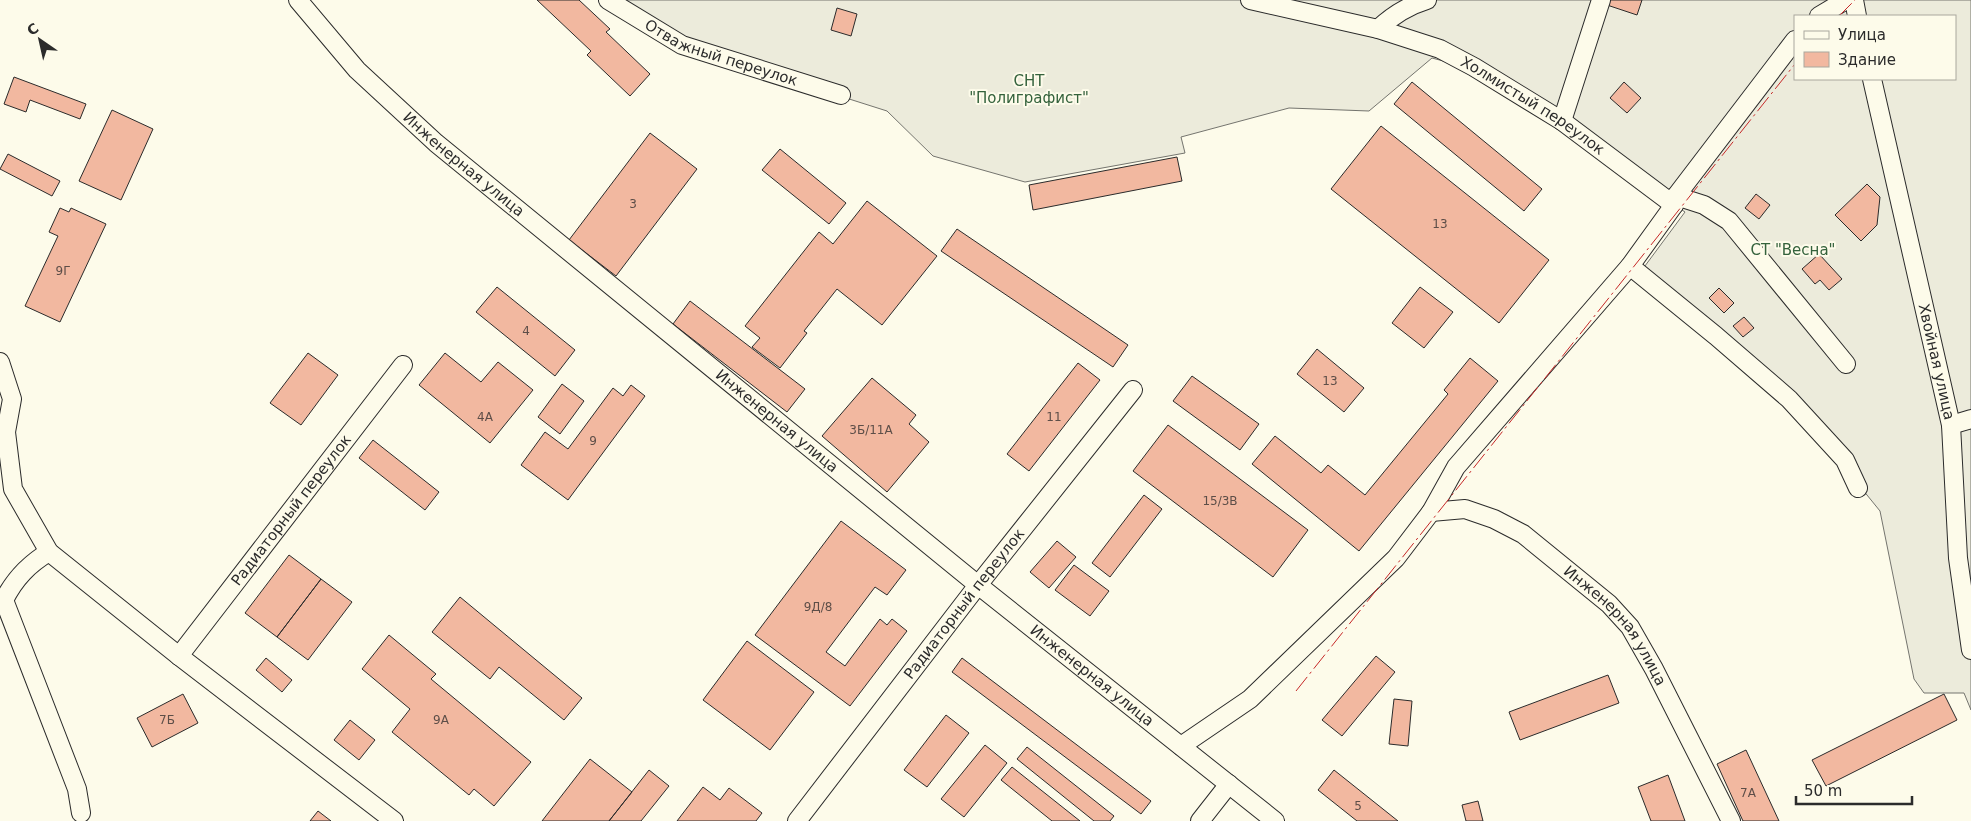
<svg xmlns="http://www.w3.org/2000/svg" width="1971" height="821" font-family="'DejaVu Sans',sans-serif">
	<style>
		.garden { fill: #ecebdb; stroke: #74746e; fill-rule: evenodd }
		.building { fill: #f2b8a0; stroke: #2b2b2b }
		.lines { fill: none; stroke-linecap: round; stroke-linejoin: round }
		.minor-casing { stroke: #2b2b2b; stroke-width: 20 }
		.minor { stroke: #fdfbea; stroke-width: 18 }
		.power { stroke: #c62828; stroke-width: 1; stroke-dasharray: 18 4 2.5 4; stroke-linecap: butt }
		.labels { text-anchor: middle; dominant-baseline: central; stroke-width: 4; stroke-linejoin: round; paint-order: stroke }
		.number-label { font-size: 12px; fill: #5d4e48 }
		.street-label { font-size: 15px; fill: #2b2b2b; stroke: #fdfbea }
		.park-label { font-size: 15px; fill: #34623c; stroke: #fdfbea }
	</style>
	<rect width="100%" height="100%" fill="#fdfbea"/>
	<path class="garden" d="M 598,0 L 1971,0 L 1971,710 L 1964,693 L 1924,693 L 1914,679 L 1880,511 L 1780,388 L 1639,274 L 1685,212 L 1466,67 L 1432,58 L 1369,111 L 1289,108 L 1181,137 L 1185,153 L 1025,182 L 933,156 L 887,111 L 676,44 ZM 1795,16 L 1955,16 L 1955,79 L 1795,79 Z"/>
	<path class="building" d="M 537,0 L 579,0 L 610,29 L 606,32 L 650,74 L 630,96 L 587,55 L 591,51 Z
		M 1608,0 L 1642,0 L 1637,15 L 1607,5 Z
		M 837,8 L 857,14 L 851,36 L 831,30 Z
		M 14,77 L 86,104 L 80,119 L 30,100 L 26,112 L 4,104 Z
		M 1412,82 L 1542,189 L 1524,211 L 1394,104 Z
		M 1624,82 L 1641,98 L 1627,113 L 1610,98 Z
		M 112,110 L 153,129 L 121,200 L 79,181 Z
		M 1381,126 L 1549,260 L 1499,323 L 1331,189 Z
		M 650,133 L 697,169 L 616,276 L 569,240 Z
		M 780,149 L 846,203 L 829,224 L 762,170 Z
		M 8,154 L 60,181 L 52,196 L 0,169 Z
		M 1177,157 L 1182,181 L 1033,210 L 1029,185 Z
		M 1867,184 L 1880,197 L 1877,225 L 1861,241 L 1835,215 Z
		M 1756,194 L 1770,205 L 1759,219 L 1745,208 Z
		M 867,201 L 937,256 L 882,325 L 837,289 L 804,331 L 807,333 L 780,368 L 752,347 L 760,338 L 745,326 L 819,232 L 833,244 Z
		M 60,208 L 69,212 L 71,208 L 106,224 L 60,322 L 25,306 L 58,236 L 49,232 Z
		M 957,229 L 1128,345 L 1113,367 L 941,251 Z
		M 1819,254 L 1842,279 L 1829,290 L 1820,280 L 1815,284 L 1802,269 Z
		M 497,287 L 575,350 L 555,376 L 476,312 Z
		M 1420,287 L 1453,312 L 1424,348 L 1392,323 Z
		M 1719,288 L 1734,303 L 1724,313 L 1709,298 Z
		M 690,301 L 805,389 L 787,412 L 673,324 Z
		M 1744,317 L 1754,328 L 1743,337 L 1733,326 Z
		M 1317,349 L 1364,388 L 1344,412 L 1297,374 Z
		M 308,353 L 338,375 L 301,425 L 270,403 Z
		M 445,353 L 481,382 L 498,362 L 533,390 L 490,443 L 419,385 Z
		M 1470,358 L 1498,381 L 1359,551 L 1252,464 L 1275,436 L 1321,473 L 1328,465 L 1365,495 L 1448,394 L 1444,390 Z
		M 1078,363 L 1100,380 L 1029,471 L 1007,454 Z
		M 1192,376 L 1259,424 L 1240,450 L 1173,401 Z
		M 872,378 L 916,415 L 909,424 L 929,442 L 887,492 L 822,436 Z
		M 562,384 L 584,401 L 560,434 L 538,417 Z
		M 631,385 L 645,396 L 568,500 L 521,465 L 545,432 L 568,449 L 613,388 L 623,396 Z
		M 1168,425 L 1308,530 L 1273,577 L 1133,471 Z
		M 373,440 L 439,492 L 425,510 L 359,458 Z
		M 1144,495 L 1162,509 L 1110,577 L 1092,563 Z
		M 841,521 L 906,570 L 887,595 L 875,587 L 826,652 L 845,666 L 880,619 L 887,625 L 892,619 L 907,631 L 850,706 L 755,635 Z
		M 1057,541 L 1076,557 L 1049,588 L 1030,572 Z
		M 289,555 L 321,579 L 277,637 L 245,613 Z
		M 1074,565 L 1109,591 L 1090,616 L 1055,590 Z
		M 321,579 L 352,602 L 308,660 L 277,637 Z
		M 460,597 L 582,698 L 564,720 L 499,667 L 490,679 L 432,632 Z
		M 389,635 L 436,674 L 431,679 L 531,762 L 494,806 L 474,789 L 469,795 L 392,732 L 410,709 L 362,669 Z
		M 747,641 L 814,692 L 770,750 L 703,700 Z
		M 1376,656 L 1395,672 L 1342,736 L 1322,720 Z
		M 266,658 L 292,680 L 282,692 L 256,670 Z
		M 962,658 L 1151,801 L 1141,814 L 952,672 Z
		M 1608,675 L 1619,703 L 1520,740 L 1509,712 Z
		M 183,694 L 198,723 L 152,747 L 137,718 Z
		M 1944,694 L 1957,720 L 1826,786 L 1812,760 Z
		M 1394,699 L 1412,701 L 1408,746 L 1389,744 Z
		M 946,715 L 969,733 L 927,787 L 904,770 Z
		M 350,720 L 375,740 L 359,760 L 334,740 Z
		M 985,745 L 1007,763 L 964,817 L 941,799 Z
		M 1027,747 L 1114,816 L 1110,821 L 1094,821 L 1017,759 Z
		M 1746,750 L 1779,821 L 1743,821 L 1717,764 Z
		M 590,759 L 632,792 L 609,821 L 542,821 Z
		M 1012,767 L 1080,821 L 1052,821 L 1001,780 Z
		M 649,770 L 669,786 L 641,821 L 609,821 Z
		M 1334,770 L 1398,821 L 1357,821 L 1318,790 Z
		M 1668,775 L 1685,821 L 1651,821 L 1638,787 Z
		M 703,787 L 720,800 L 729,788 L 762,813 L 756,821 L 677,821 Z
		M 1478,801 L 1483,821 L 1466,821 L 1462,805 Z
		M 318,811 L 331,821 L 310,821 Z"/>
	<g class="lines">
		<g class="minor-casing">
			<g id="minor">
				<path id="s1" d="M 298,0 L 357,70 L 436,143 L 978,585 L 1275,821"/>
				<path id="s2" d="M 608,0 L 682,45 L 841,95"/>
				<path id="s3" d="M 1250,0 L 1378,29 L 1440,49 L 1474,67 L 1562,121 L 1674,205"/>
				<path d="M 1854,0 L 1857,16"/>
				<path d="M 1819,16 L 1846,0"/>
				<path d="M 1378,29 C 1393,15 1407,6 1427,0"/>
				<path id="s4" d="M 1872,79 L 1951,425 L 1958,558 L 1971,650"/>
				<path d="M 1562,121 L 1601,0"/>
				<path d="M 1676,196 L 1704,205 L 1729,221 L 1846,364"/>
				<path d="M 1630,266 L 1716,336 L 1789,399 L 1845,460 L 1858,488"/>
				<path d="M 0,362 L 12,399 L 6,432 L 13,489 L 49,552 L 179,656 L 394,821"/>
				<path d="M 1951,425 L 1971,419"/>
				<path id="s5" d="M 1431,512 L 1465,509 L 1494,519 L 1523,534 L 1609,604 L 1630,627 L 1654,669 L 1731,821"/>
				<path d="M 49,552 C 29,564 15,578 4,600 L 77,789 L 81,813"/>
				<path id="s6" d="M 179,656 L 403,365"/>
				<path d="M 1181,746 L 1250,699 L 1396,558 L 1431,512 L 1456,467 L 1630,266 L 1674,205 L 1676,196 L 1795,40"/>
				<path id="s7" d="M 797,821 L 978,585 L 1133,390"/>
				<path d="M 1200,821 L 1229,784"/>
			</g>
		</g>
		<use href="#minor" class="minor"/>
		<path class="power" d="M 1839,16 L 1855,0
			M 1296,691 L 1795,64"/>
	</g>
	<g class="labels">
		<g class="number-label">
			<text x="633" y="204">3</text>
			<text x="1440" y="224">13</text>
			<text x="63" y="271">9Г</text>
			<text x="526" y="331">4</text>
			<text x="1330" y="381">13</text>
			<text x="485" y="417">4А</text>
			<text x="1054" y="417">11</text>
			<text x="871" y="430">3Б/11А</text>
			<text x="593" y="441">9</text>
			<text x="1220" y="501">15/3В</text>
			<text x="818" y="607">9Д/8</text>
			<text x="167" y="720">7Б</text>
			<text x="441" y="720">9А</text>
			<text x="1748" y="793">7А</text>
			<text x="1358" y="806">5</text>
		</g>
		<g class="street-label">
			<text stroke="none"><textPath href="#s2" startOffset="126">Отважный переулок</textPath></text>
			<text stroke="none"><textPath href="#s3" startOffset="305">Холмистый переулок</textPath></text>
			<text stroke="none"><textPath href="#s1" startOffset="234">Инженерная улица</textPath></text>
			<text stroke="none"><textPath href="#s4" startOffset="290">Хвойная улица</textPath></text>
			<text stroke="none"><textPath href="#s1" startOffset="639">Инженерная улица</textPath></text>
			<text stroke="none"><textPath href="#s6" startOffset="184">Радиаторный переулок</textPath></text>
			<text stroke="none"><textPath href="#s7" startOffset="274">Радиаторный переулок</textPath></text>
			<text stroke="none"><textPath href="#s5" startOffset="229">Инженерная улица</textPath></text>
			<text stroke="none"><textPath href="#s1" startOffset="1044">Инженерная улица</textPath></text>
		</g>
		<g class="park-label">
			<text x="1029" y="81">СНТ<tspan x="1029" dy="17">"Полиграфист"</tspan></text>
			<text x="1793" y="250">СТ "Весна"</text>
		</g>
	</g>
	<rect x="1794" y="15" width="162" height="65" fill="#fdfbea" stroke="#a9a89e"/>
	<rect x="1804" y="31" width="25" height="8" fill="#fdfbea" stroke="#a9a89e"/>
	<text x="1838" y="40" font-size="15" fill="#2b2b2b">Улица</text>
	<rect x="1804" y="52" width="25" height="15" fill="#f2b8a0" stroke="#a9a89e"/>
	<text x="1838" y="65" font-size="15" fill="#2b2b2b">Здание</text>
	<g transform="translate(40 40) rotate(326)" stroke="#fdfbea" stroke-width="4" paint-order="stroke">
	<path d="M0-4L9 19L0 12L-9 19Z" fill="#2b2b2b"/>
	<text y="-8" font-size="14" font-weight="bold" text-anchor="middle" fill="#2b2b2b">С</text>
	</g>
	<path d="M1796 796v8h116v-8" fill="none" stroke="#2b2b2b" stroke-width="2.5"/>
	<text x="1804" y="796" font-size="15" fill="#2b2b2b" stroke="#fdfbea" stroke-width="4" paint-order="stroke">50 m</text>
</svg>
